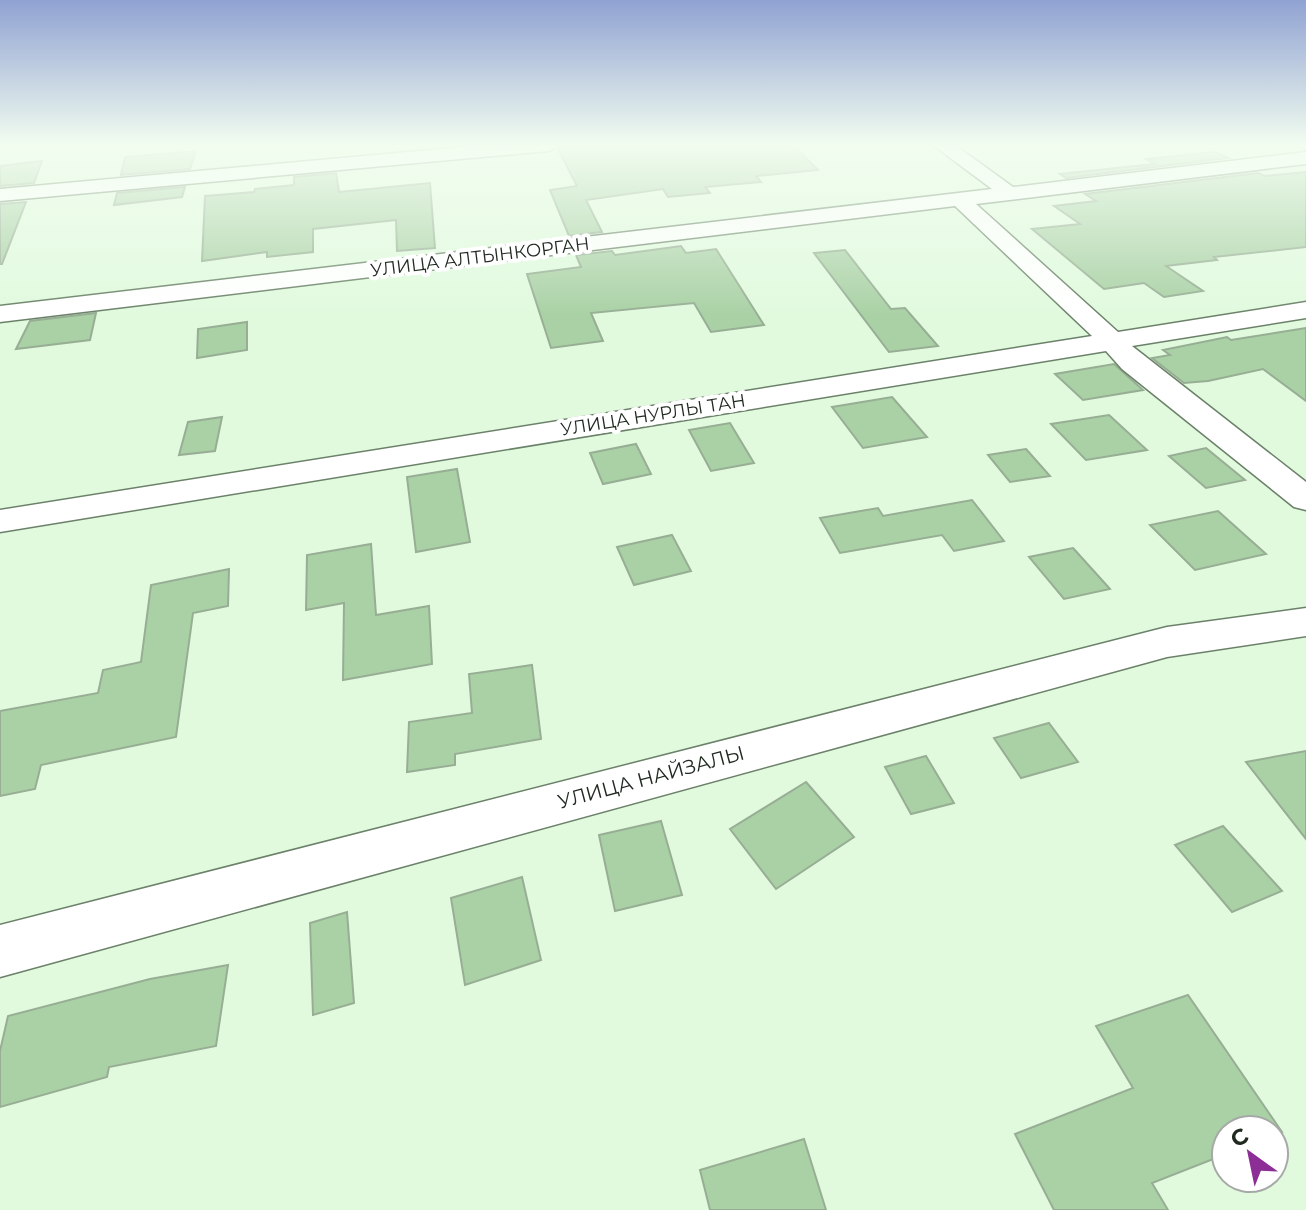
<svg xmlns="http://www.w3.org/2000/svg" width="1306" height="1210" font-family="Montserrat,sans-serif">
<rect width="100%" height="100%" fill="#e1fade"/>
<g fill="#aad1a6" stroke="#97ae94" stroke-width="2">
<path d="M 561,145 L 793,145 L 818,170 L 756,176 L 761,182 L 705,187 L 710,193 L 668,197 L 663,189 L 586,200 L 602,232 L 569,236 L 550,190 L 577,186 L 558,149 Z"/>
<path d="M 196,151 L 190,169 L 121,175 L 125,157 Z"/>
<path d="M 1215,152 L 1228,158 L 1066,178 L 1060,174 L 1154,164 L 1146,159 Z"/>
<path d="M 42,161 L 34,183 L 0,186 L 0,166 Z"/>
<path d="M 1306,172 L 1306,247 L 1214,257 L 1217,260 L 1166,266 L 1203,291 L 1164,297 L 1144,283 L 1104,289 L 1032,229 L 1080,224 L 1054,206 L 1096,201 L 1085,194 L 1258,173 L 1265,176 Z"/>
<path d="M 336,173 L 339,192 L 430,183 L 435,248 L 397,251 L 396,220 L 313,229 L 313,252 L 267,257 L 267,252 L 202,261 L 205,196 L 254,192 L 255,189 L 294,185 L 294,177 Z"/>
<path d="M 185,187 L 182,197 L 114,205 L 117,193 Z"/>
<path d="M 26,202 L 2,264 L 0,264 L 0,204 Z"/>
<path d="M 681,246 L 686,253 L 716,249 L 764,325 L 711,332 L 694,303 L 591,313 L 603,341 L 551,348 L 527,274 L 581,267 L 576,255 L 612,251 L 615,255 Z"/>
<path d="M 845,250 L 891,309 L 905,308 L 938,346 L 889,352 L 814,253 Z"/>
<path d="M 96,313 L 90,340 L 16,349 L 30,321 Z"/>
<path d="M 247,322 L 247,350 L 197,358 L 198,329 Z"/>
<path d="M 1306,328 L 1306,401 L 1263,369 L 1208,381 L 1184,383 L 1152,358 L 1170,355 L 1163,350 L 1227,337 L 1231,340 Z"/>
<path d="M 1114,364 L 1143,390 L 1083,400 L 1055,374 Z"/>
<path d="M 892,397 L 927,437 L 863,448 L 832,407 Z"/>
<path d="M 1109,415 L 1147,450 L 1086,460 L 1051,424 Z"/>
<path d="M 222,417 L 215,451 L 179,455 L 188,422 Z"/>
<path d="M 730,423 L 754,463 L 711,471 L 689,430 Z"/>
<path d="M 636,444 L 651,474 L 603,484 L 590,453 Z"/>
<path d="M 1206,448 L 1245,480 L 1206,488 L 1169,456 Z"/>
<path d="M 1026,449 L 1050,476 L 1010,482 L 988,455 Z"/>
<path d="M 457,469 L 470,542 L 416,552 L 407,477 Z"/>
<path d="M 972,500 L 1004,541 L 954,551 L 942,535 L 840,553 L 820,518 L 878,508 L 883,516 Z"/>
<path d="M 1218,511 L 1266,554 L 1195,570 L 1150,525 Z"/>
<path d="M 672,535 L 691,571 L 634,585 L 617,547 Z"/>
<path d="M 371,544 L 376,615 L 429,606 L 432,664 L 343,680 L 344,603 L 306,610 L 307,555 Z"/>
<path d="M 1073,548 L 1110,589 L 1064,599 L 1029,557 Z"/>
<path d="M 229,569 L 228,606 L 193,613 L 176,737 L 41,765 L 35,789 L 0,796 L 0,711 L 98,693 L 103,670 L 141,662 L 151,585 Z"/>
<path d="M 532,665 L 541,739 L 455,754 L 455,765 L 407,772 L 409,722 L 472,713 L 469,674 Z"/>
<path d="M 1049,723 L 1078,762 L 1021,778 L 994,738 Z"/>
<path d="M 1306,751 L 1306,839 L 1246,762 Z"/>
<path d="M 926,756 L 954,803 L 911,814 L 885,767 Z"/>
<path d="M 806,782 L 854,837 L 776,889 L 730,829 Z"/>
<path d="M 661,821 L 682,895 L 615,911 L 599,835 Z"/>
<path d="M 1223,826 L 1282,891 L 1232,912 L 1175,845 Z"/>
<path d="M 522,877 L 541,960 L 465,985 L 451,898 Z"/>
<path d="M 347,912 L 354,1003 L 313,1015 L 310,923 Z"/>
<path d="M 228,965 L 216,1046 L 109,1067 L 107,1077 L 0,1107 L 0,1051 L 8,1016 L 150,979 Z"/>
<path d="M 1188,995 L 1282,1132 L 1274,1136 L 1274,1130 L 1226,1130 L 1226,1154 L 1152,1183 L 1168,1210 L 1054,1210 L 1015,1134 L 1133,1088 L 1096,1026 Z"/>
<path d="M 804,1139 L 826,1210 L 710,1210 L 700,1170 Z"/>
</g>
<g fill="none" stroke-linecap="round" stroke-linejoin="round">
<defs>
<g id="street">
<path d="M 485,145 L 558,145 L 549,151 L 0,201 L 0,189 Z"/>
<path d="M 933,145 L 955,145 L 1013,187 L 1306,152 L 1306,164 L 976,204 L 1118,332 L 1306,302 L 1306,318 L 1132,346 L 1306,482 L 1306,510 L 1294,507 L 1122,369 L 1106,351 L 0,532 L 0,510 L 1092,336 L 955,206 L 0,322 L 0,306 L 992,189 Z"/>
<path d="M 1306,608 L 1306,636 L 1167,657 L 0,977 L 0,925 L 1167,627 Z"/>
</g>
</defs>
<use href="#street" stroke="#6b8169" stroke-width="3"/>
<use href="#street" fill="#fff" fill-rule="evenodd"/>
</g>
<linearGradient id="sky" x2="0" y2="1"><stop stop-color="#90a2d2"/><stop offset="0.46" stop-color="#f2fdf0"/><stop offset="1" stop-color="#f2fdf0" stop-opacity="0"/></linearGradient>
<rect width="1306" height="315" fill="url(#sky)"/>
<g text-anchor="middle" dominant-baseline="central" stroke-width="8" stroke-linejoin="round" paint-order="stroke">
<g font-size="18" fill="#212a20" stroke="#fff">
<text transform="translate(480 257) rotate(-7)">УЛИЦА АЛТЫНКОРГАН</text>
<text transform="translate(653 415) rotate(-9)">УЛИЦА НУРЛЫ ТАН</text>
</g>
<g font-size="20" fill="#212a20" stroke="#fff">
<text transform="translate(651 777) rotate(-15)">УЛИЦА НАЙЗАЛЫ</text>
</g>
</g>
<g transform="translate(1250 1154) rotate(327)"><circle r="38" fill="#ffffff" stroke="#a6aaa6" stroke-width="2"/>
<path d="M0-6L14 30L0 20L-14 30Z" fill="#8d2d96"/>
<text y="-12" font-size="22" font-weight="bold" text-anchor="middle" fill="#212a20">С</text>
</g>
</svg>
